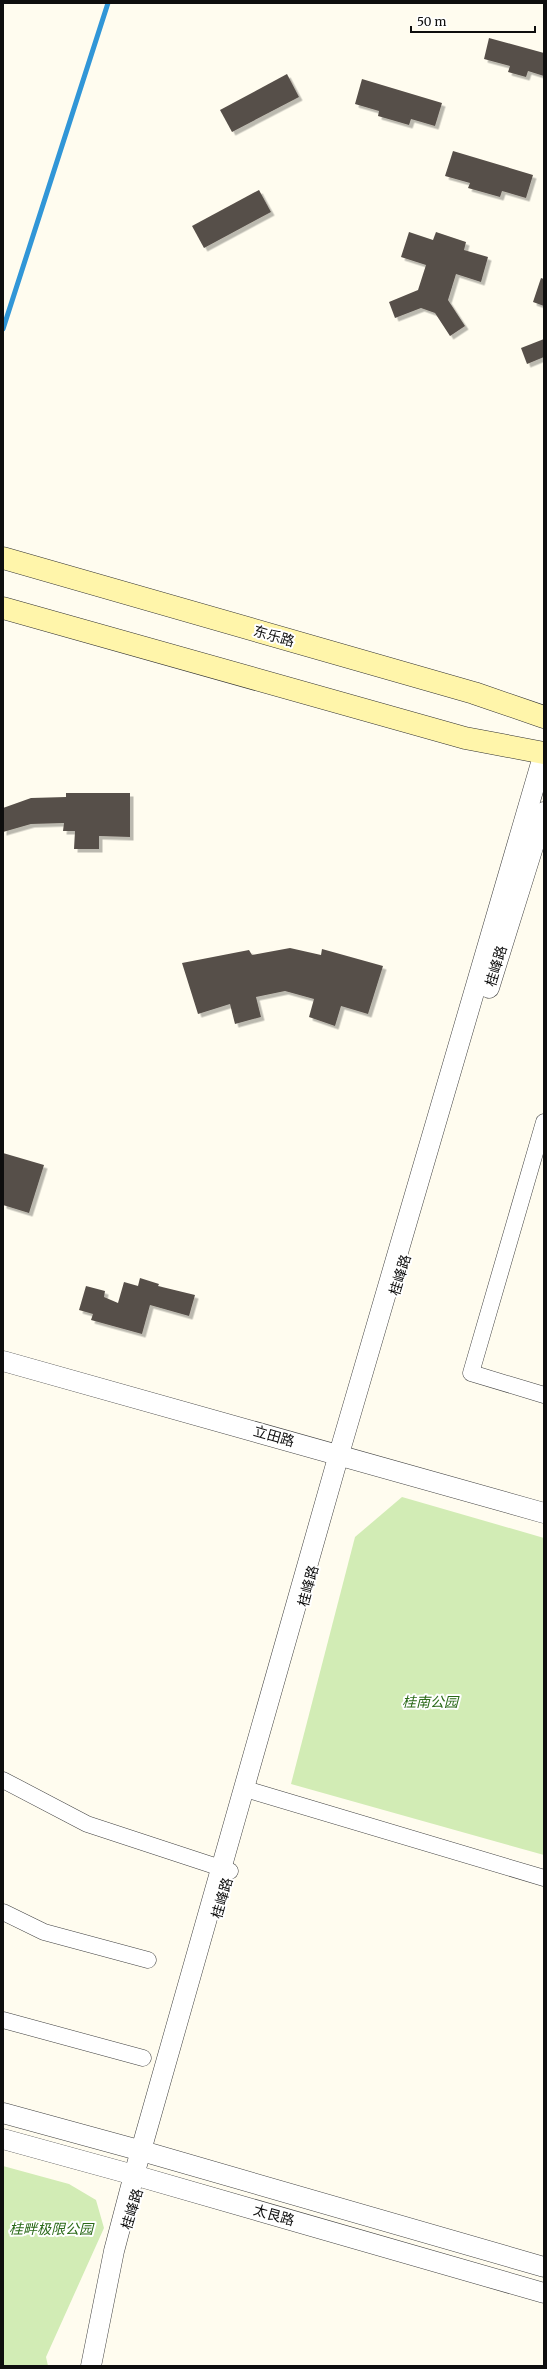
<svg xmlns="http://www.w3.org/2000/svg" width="547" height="2369" font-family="Merriweather,'Noto Sans SC',serif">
<defs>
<filter id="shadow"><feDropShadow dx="3.5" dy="3.5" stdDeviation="0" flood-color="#0004"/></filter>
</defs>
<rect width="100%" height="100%" fill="#fffcef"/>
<g fill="#d2ecb5">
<path d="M 402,1497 L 544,1538 L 544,1855 L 291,1784 L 355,1537 Z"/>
<path d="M 3,2166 L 69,2184 L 96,2200 L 104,2228 L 46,2357 L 48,2366 L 3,2366 Z"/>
</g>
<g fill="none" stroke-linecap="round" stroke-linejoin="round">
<path stroke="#3196d7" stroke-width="5" d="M 3,329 L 108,3"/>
</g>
<g fill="#574f49" filter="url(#shadow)">
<path d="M 489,38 L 544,53 L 544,76 L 528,71 L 526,77 L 508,72 L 510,66 L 484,59 Z"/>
<path d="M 287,74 L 299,97 L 232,132 L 220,110 Z"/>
<path d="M 362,79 L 442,103 L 435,126 L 411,119 L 409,125 L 378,116 L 379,111 L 355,104 Z"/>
<path d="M 453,151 L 533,175 L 526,198 L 502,191 L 500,197 L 468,188 L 470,183 L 445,176 Z"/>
<path d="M 259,190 L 271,212 L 204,248 L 192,226 Z"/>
<path d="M 409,232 L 433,240 L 436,232 L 466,242 L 464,250 L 488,257 L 481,282 L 456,274 L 448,300 L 465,326 L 450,336 L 435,313 L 421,308 L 395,318 L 389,302 L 418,290 L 426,265 L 401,257 Z"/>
<path d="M 541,278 L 544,279 L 544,306 L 533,302 Z"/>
<path d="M 544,339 L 544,357 L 527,364 L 521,348 Z"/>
<path d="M 66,793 L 130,793 L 130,837 L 99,836 L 99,849 L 74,849 L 75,831 L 63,831 L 64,823 L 31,824 L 3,832 L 3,808 L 31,798 L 66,797 Z"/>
<path d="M 290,948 L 321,955 L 322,949 L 383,966 L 368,1014 L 341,1006 L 335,1026 L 309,1017 L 314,999 L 285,991 L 256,997 L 261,1017 L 235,1024 L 230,1004 L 198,1014 L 182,963 L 249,950 L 252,955 Z"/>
<path d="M 3,1153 L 44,1165 L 29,1213 L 3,1205 Z"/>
<path d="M 140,1278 L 159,1284 L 158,1286 L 195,1295 L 189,1316 L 150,1305 L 142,1334 L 91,1320 L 93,1314 L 79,1310 L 86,1286 L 105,1291 L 104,1297 L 118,1303 L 124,1282 L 138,1286 Z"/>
</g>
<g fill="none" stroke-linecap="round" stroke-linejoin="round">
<defs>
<g id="minor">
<path d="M 544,1122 L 471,1373 L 544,1395"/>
<path d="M 3,1780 L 87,1824 L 230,1871"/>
<path d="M 252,1791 L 544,1878"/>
<path d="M 3,1912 L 44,1932 L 148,1960"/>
<path d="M 3,2020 L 143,2058"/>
</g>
<g id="tertiary">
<path d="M 489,988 L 544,812"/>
<path d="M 3,1361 L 544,1513"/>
<path d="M 3,2113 L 142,2151 L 544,2267"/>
<path d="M 3,2139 L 134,2175 L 544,2293"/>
<path d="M 91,2366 L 114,2251 L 134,2175 L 339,1454 L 544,753"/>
</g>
<g id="secondary">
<path d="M 3,558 L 474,693 L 544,717"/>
<path d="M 3,608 L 465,738 L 544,753"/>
</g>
</defs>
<use href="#minor" stroke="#414141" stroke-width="17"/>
<use href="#tertiary" stroke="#414141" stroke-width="21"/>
<use href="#secondary" stroke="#303030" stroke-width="23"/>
<use href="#minor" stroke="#fff" stroke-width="16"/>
<use href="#tertiary" stroke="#fff" stroke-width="20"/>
<use href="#secondary" stroke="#fff5aa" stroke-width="22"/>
</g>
<g text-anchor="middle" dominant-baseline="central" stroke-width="4" stroke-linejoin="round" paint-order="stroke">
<g font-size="14" fill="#0e0e0e" stroke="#fff">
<text transform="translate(274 636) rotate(16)">东乐路</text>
<text transform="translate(496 966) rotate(-73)">桂峰路</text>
<text transform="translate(400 1275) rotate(-73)">桂峰路</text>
<text transform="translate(274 1436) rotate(16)">立田路</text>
<text transform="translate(308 1586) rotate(-75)">桂峰路</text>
<text transform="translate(222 1898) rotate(-74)">桂峰路</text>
<text transform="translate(132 2209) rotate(-73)">桂峰路</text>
<text transform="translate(274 2215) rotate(16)">太艮路</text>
</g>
<g font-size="14" font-style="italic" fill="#2b6a19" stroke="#fff">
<text x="430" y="1702">桂南公园</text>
<text x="51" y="2229">桂畔极限公园</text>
</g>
</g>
<rect width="547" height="2369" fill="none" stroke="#0e0e0e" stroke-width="8"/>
<path d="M411 26v6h124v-6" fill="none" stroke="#0e0e0e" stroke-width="2"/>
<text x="417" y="26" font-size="12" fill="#0e0e0e" stroke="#ffffff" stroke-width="3" paint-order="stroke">50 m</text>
</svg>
